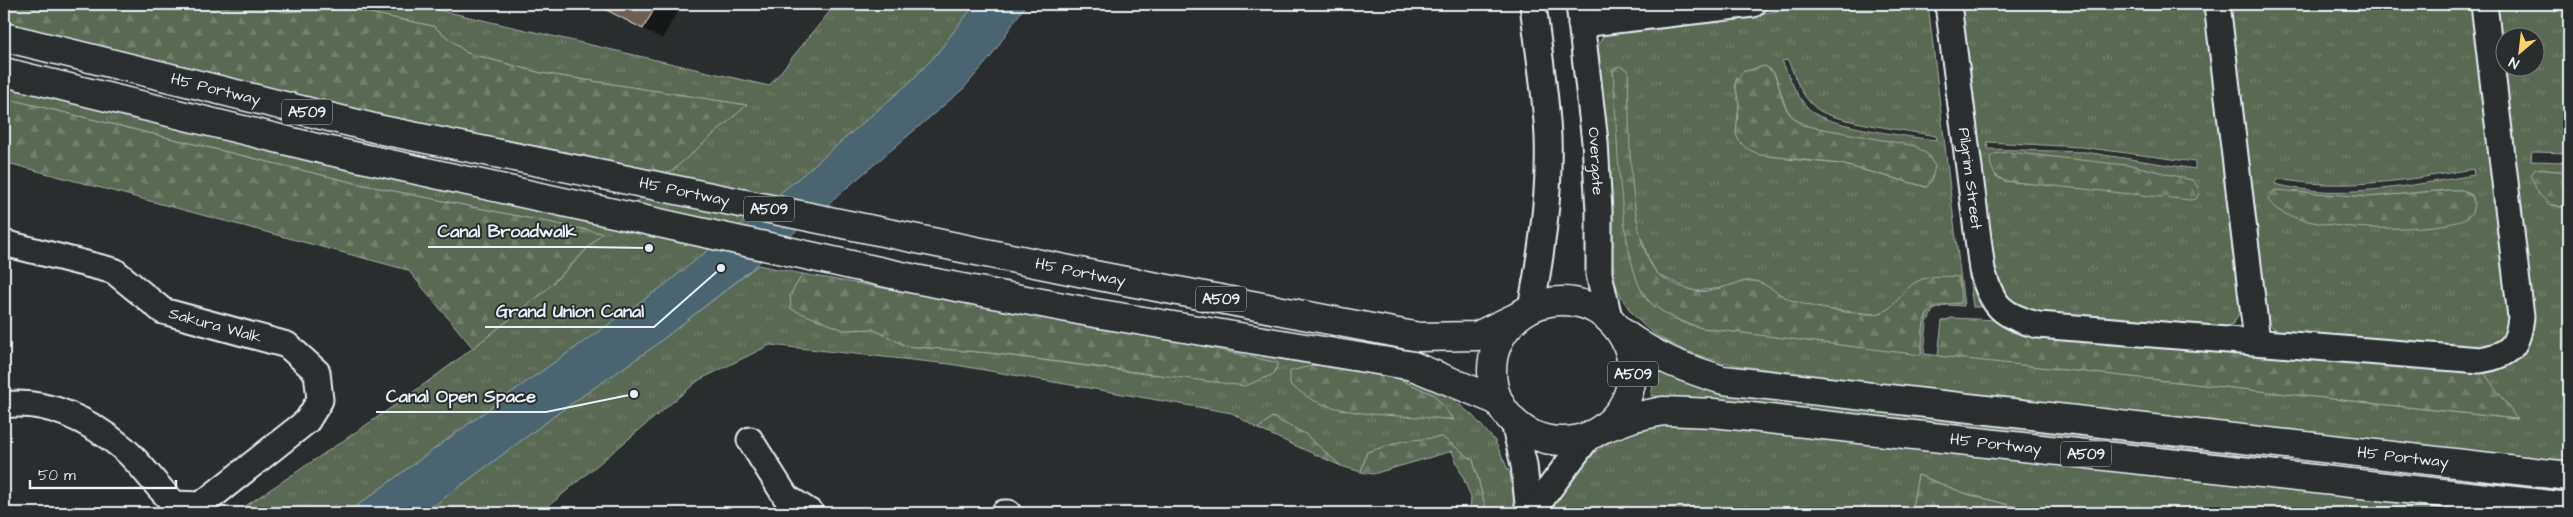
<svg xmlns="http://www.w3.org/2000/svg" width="2573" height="517" font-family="'Architects Daughter',sans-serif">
<defs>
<pattern id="grass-tufts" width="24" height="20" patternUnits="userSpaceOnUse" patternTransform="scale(1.25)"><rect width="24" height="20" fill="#5a6952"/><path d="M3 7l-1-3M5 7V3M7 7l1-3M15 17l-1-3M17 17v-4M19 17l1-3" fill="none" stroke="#727f6c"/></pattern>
<pattern id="forest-firs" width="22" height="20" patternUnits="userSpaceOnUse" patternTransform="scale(1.25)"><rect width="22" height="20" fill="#5a6952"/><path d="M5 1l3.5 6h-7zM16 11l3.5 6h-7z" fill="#727f6c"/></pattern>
</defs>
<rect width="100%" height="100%" fill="#2a2d2e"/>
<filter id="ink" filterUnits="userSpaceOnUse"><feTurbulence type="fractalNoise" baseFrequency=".02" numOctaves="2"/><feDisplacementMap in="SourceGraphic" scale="10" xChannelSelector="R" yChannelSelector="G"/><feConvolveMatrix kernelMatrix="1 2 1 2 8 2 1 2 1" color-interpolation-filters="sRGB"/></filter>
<g filter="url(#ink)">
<g fill="url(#grass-tufts)" stroke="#a1ada5" fill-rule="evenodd">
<path d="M 251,4 L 413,4 L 769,86 L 836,4 L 975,4 L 935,56 L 909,83 L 799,178 L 662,287 L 512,392 L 347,513 L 235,513 C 323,454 413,396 496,330 C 533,301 571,270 601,233 L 359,184 L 4,98 L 4,72 L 620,216 L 746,105 L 541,73 L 467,53 L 433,26 L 350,9 L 284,12 Z"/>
<path d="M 1596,4 L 1645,4 L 1610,7 Z"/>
<path d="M 1846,4 L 1928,4 L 1964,306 L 1947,305 L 1933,310 L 1927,323 L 1924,354 L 2516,419 L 2483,371 C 2510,369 2529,354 2532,326 L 2493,4 L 2569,4 L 2569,153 L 2532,152 L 2531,161 L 2569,162 L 2569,172 L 2535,169 L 2548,204 L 2569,209 L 2569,461 L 2242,428 L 1741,366 C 1678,354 1621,330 1609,260 C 1605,238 1606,214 1604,192 C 1601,145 1598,98 1595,52 L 1603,36 L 1615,29 ZM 2506,38 L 2536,38 L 2536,68 L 2506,68 ZM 1788,60 C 1795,77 1801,97 1817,109 C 1833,122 1912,131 1936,136 L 1937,140 C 1914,138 1830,126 1814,113 C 1797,101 1791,79 1782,61 ZM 1765,66 L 1774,72 C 1787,105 1781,120 1821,130 L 1926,187 L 1841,164 L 1787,159 L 1736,134 L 1739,104 L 1735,84 L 1737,77 L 1742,72 ZM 1613,70 L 1638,228 L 1649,260 L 1658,275 L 1694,291 L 1732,287 L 1747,281 L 1756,281 L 1790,300 L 1813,308 L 1877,314 L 1889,309 L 1917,281 L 1961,303 C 1954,304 1945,302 1938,305 C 1921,310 1923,340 1921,354 L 1702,328 L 1681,322 L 1647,300 L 1627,242 Z"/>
<path d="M 1961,4 L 2206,4 L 2241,309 L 2234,323 L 2221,329 L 2039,314 C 2008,308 2006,298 1993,271 ZM 1987,142 L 2081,147 L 2195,162 L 2195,169 L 2085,152 L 1988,149 ZM 1995,176 L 2196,199 L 2005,181 Z"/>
<path d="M 2226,4 L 2473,4 L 2511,321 L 2510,332 L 2492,349 L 2283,333 L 2272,327 L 2265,318 ZM 2473,169 L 2474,175 C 2411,185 2339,201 2275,184 L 2279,179 C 2344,191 2408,180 2473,169 ZM 2449,190 L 2461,190 L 2472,195 L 2474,203 L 2414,227 L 2306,193 L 2367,197 Z"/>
<path d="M 1966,217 L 1986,307 L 1973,307 L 1962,221 Z"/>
<path d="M 758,265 L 803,274 L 790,295 L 844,330 L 873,329 L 906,346 L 990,353 L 1152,375 L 1277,363 L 1146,334 L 1006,317 L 908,293 L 964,288 L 1413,366 L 1472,415 L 1495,441 L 1510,474 L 1516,513 L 1487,513 L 1473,460 L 1442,437 L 1367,452 L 1361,472 L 1341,466 L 1305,434 L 1272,417 L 1258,429 L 1232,413 L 950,364 L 770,345 L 699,380 L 540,513 L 424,513 L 565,408 L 649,350 ZM 1397,378 L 1434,395 L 1454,420 L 1429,417 Z"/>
<path d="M 1656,371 L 1694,385 L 1913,417 L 2444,479 L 2569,489 L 2569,501 L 1877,424 L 1693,397 L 1651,396 Z"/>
<path d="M 1714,413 L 2569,513 L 2035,512 L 1964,493 L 1918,475 L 1911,513 L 1548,513 C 1560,490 1589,451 1614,440 C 1646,427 1681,421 1714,413 Z"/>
</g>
<g fill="url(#forest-firs)" stroke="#a1ada5">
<path d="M 4,4 L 251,4 L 284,12 L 350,9 L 433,26 L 467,53 L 541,73 L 747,105 L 655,186 L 4,37 Z"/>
<path d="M 1619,66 L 1628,70 C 1630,117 1626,241 1658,274 C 1665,281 1682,288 1692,290 C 1713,297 1741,276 1758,282 C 1770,286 1780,296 1791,300 C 1807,307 1861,316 1877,314 C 1896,310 1902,288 1918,281 C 1930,275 1946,276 1959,277 L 1961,303 C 1918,305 1925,318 1921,355 L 1702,328 C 1683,322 1662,315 1648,300 C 1620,271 1617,132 1614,88 L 1613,69 Z"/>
<path d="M 1765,66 C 1780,76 1778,89 1784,104 C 1788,114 1794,119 1802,125 L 1915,146 L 1927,154 L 1935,166 L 1932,180 L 1927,187 L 1841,164 L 1760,155 L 1746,148 L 1739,141 L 1736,134 L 1739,104 L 1735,84 L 1742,72 Z"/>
<path d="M 4,98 L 359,184 L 602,233 L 544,292 L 473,348 L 408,270 L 4,162 Z"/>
<path d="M 2008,152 L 2135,166 L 2192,180 L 2198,187 L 2199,194 L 2196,199 L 2190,200 L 2005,181 C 1994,176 1991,170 1990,158 L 1994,154 Z"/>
<path d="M 2535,169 L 2569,172 L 2569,209 C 2546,203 2538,199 2531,175 Z"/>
<path d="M 2275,190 L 2367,197 L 2449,190 L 2461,190 L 2472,196 L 2474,203 L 2472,213 C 2470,215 2466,219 2463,220 C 2433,233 2277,234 2268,198 Z"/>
<path d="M 803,274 L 1146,334 L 1278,363 L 1274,374 L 1245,386 L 990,353 L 906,346 L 873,329 L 844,330 L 791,309 L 790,295 Z"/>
<path d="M 1952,318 L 1997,320 L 2483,371 L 2517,419 L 1938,356 L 1942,321 Z"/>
<path d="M 1325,363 L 1397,378 L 1434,395 L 1454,420 C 1409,414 1363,419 1320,403 C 1310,400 1300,391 1290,385 L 1290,371 Z"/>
<path d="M 1272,417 L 1305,434 L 1341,466 L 1258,429 Z"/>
<path d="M 1442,437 L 1473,460 L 1487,513 L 1470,513 L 1471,497 L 1452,451 L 1373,474 L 1361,472 L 1367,452 L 1403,441 Z"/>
<path d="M 1918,475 L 1964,493 L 2035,512 L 2150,513 L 1911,513 Z"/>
</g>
<path fill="#4b656f" stroke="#8a9da6" d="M 975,4 L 1026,4 L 990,58 L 963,89 L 742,277 L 649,350 L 565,408 L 424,513 L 347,513 L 512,392 L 662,287 L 799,178 L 909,83 L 935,56 Z"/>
<g fill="#0007">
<path d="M 516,4 L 543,4 L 540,9 Z"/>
<path d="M 596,4 L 682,4 L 662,39 Z"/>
</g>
<path fill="#6e5f54" stroke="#e8f1f8" d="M 595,4 L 657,4 L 643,29 Z"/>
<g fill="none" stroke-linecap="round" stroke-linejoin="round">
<defs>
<g id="minor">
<path id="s1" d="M 1579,4 L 1595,142 L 1599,211 L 1599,274 L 1609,318"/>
<path id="s2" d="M 1948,4 L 1982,270 C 1992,306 2002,316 2038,325 L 2480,360 C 2510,355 2518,347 2521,317 L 2484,4"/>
<path d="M 2217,4 L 2257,341"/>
<path d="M 1581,24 L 1753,4"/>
<path id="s3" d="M 4,243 L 114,271 L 163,311 L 287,345 L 317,372 L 320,400 L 307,421 L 201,505 L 175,504 C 156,487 142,464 123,448 C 90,421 47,399 4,405"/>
<path d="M 1531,308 C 1542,252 1550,194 1548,137 C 1546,93 1538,48 1533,4"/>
<path d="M 1514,423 L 1524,465 L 1529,513"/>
<path d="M 750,440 L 786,497 L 811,513"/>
<path d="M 1004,513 L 1008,513"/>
<path d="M 1531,513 L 1588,437"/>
</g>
<g id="major">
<path id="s4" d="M 4,37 L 382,130 L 1099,276 L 1419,337 L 1477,336 L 1515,318"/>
<path d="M 4,72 L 321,149 L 915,279 L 1089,312 L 1413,366 L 1498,401"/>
<circle cx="1562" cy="371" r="70"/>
<path id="s5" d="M 1620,331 C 1656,358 1681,367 1723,380 L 2569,476"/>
<path id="s6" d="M 1604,428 L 1634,417 L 1663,411 L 1714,413 L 2569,507"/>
</g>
</defs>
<use href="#minor" stroke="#e8f1f8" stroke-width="29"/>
<use href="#major" stroke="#e8f1f8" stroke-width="31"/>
<use href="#minor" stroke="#2a2d2e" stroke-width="25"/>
<use href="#major" stroke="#2a2d2e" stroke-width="28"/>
</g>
</g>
<g text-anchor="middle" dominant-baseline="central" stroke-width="4" stroke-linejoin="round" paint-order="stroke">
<g fill="#2a2d2e" stroke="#afb6bb" stroke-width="1">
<rect x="282" y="99.5" width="50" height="25" rx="4"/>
<rect x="744" y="196.5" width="50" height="25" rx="4"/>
<rect x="1196" y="286.5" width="50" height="25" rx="4"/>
<rect x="1608" y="361.5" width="50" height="25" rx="4"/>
<rect x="2061" y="441.5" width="50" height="25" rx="4"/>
</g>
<g font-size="15" font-weight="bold" fill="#e8f1f8">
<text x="307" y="112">A509</text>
<text x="769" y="209">A509</text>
<text x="1221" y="299">A509</text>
<text x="1633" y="374">A509</text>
<text x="2086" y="454">A509</text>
</g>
<g font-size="16" fill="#e8f1f8" stroke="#2a2d2e">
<text stroke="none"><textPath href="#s4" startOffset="218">H5 Portway</textPath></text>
<text stroke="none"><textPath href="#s1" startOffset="158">Overgate</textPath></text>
<text stroke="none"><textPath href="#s2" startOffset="176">Pilgrim Street</textPath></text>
<text stroke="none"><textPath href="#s4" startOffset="698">H5 Portway</textPath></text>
<text stroke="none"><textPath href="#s4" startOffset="1102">H5 Portway</textPath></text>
<text stroke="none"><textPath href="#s3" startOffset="231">Sakura Walk</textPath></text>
<text stroke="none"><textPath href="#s6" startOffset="396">H5 Portway</textPath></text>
<text stroke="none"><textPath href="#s5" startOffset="799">H5 Portway</textPath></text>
</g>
</g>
<path fill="none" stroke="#e8f1f8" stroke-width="2" d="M649 248L586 247H428M721 268L654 327H485M634 394L546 412H376"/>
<g fill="#e8f1f8" stroke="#2a2d2e" stroke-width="2">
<circle cx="649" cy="248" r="5"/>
<circle cx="721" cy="268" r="5"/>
<circle cx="634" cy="394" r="5"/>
</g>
<g font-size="18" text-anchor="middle" font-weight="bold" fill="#e8f1f8" stroke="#2a2d2e" stroke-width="4" stroke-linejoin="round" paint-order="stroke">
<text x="507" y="237">Canal Broadwalk</text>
<text x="570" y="317">Grand Union Canal</text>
<text x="461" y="402">Canal Open Space</text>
</g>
<rect width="2573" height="517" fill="none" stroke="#2a2d2e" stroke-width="20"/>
<rect x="10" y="10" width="2553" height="497" fill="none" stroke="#e8f1f8" stroke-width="2" filter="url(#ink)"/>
<g transform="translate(2520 52) rotate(208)"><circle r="24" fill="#2a2d2e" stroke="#767b7f"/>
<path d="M0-4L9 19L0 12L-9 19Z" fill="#ffd166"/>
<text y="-8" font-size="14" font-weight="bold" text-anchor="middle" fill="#e8f1f8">N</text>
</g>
<path d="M30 480v8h146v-8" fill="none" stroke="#e8f1f8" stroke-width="2.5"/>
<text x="38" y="480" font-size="15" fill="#e8f1f8" stroke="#2a2d2e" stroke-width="4" paint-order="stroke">50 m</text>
</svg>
